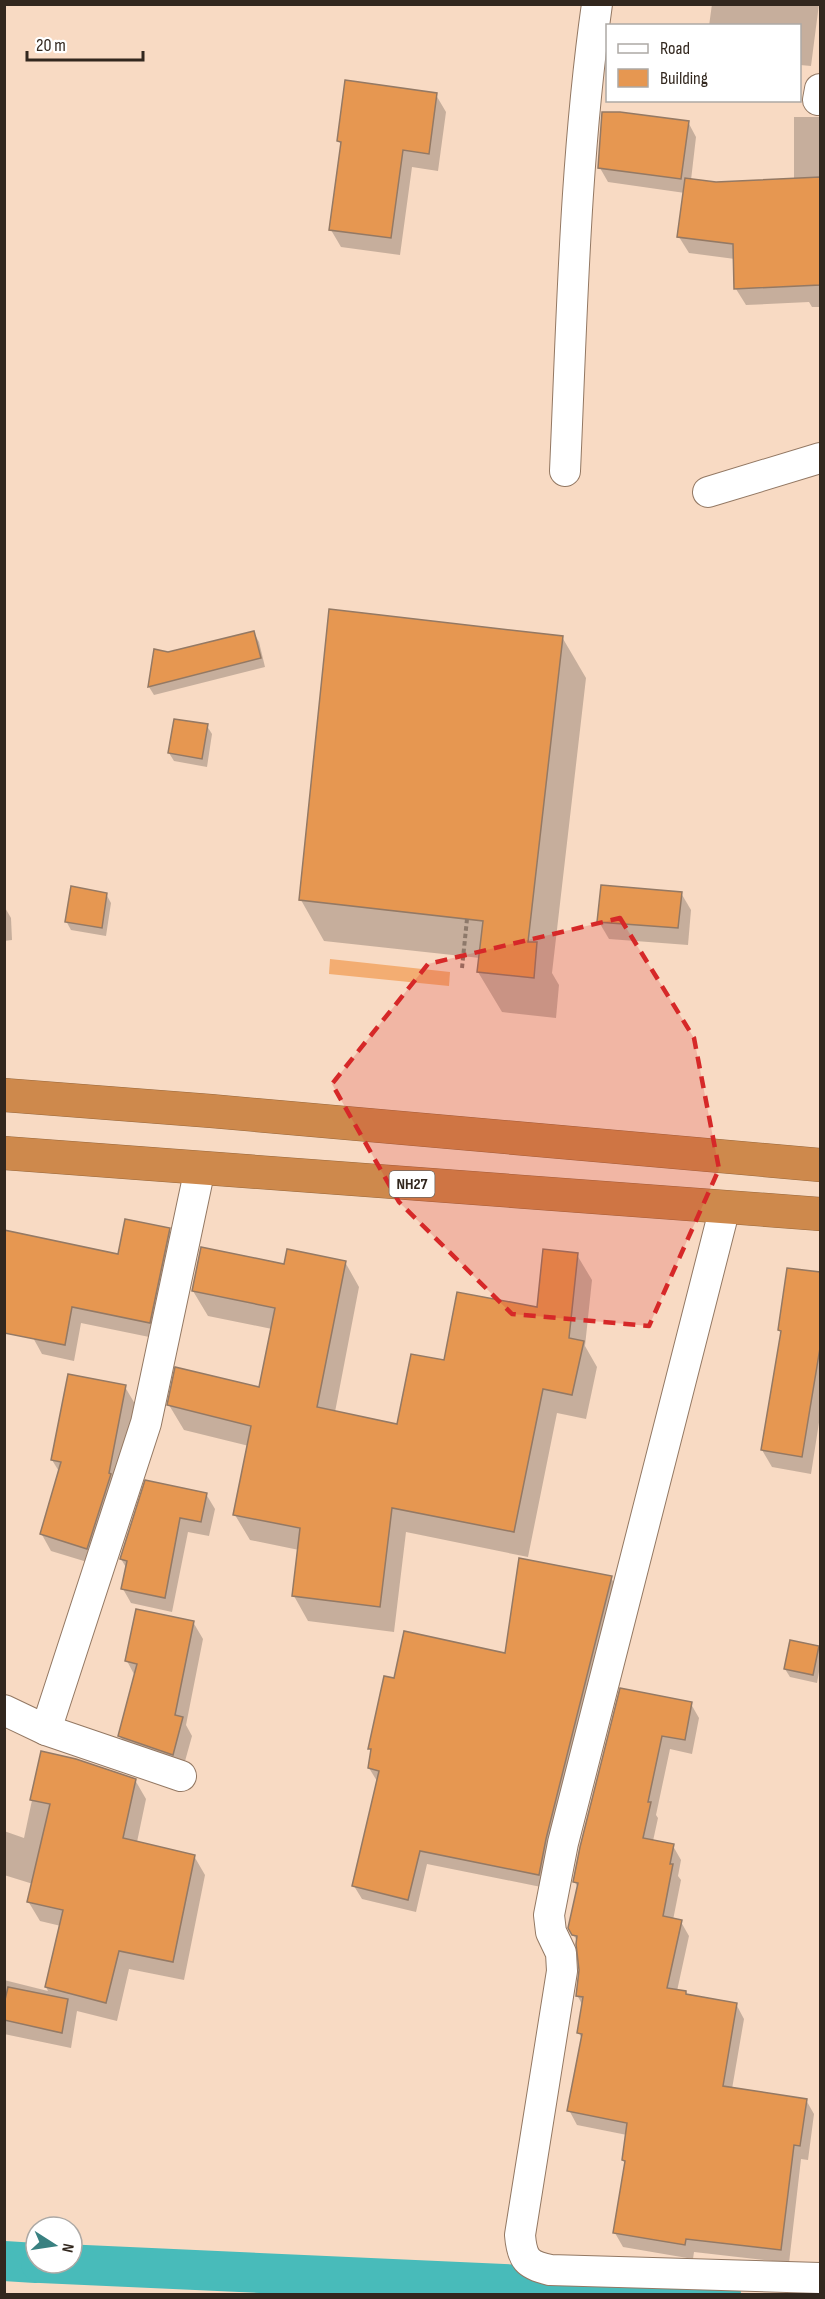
<svg xmlns="http://www.w3.org/2000/svg" width="825" height="2299" font-family="'Sofia Sans Condensed',sans-serif">
<rect width="100%" height="100%" fill="#f8dac3"/>
<path fill="#f3ad72" d="M 330,959 L 450,972 L 449,986 L 329,974 Z"/>
<g fill="#0003">
<path d="M 712,4 L 819,4 L 811,66 L 800,65 L 800,26 L 709,26 Z"/>
<path d="M 436,95 L 446,112 L 438,171 L 412,167 L 400,255 L 341,247 L 331,230 L 342,147 L 339,141 Z"/>
<path d="M 794,117 L 820,117 L 820,307 L 812,307 L 809,302 L 746,305 L 736,289 L 735,259 L 689,253 L 679,237 L 685,193 L 608,182 L 600,168 L 688,122 L 696,137 L 691,180 L 716,184 L 794,180 Z"/>
<path d="M 254,633 L 259,642 L 265,667 L 154,695 L 149,687 L 155,651 L 168,653 Z"/>
<path d="M 562,637 L 586,678 L 552,973 L 559,985 L 556,1018 L 502,1012 L 478,972 L 480,958 L 324,941 L 301,900 Z"/>
<path d="M 207,726 L 212,734 L 207,767 L 174,761 L 169,753 Z"/>
<path d="M 681,893 L 691,910 L 688,945 L 609,939 L 599,922 Z"/>
<path d="M 106,894 L 111,903 L 106,936 L 71,930 L 66,921 Z"/>
<path d="M 4,906 L 11,918 L 12,940 L 4,941 Z"/>
<path d="M 4,1229 L 7,1232 L 119,1256 L 169,1230 L 178,1246 L 159,1339 L 81,1323 L 74,1361 L 42,1354 L 4,1285 Z"/>
<path d="M 577,1255 L 592,1280 L 585,1346 L 597,1367 L 586,1419 L 557,1413 L 528,1557 L 406,1532 L 394,1632 L 308,1621 L 294,1596 L 299,1550 L 250,1540 L 235,1515 L 249,1446 L 184,1430 L 169,1405 L 260,1389 L 272,1329 L 208,1316 L 193,1291 L 285,1266 L 345,1262 L 359,1287 L 335,1412 L 398,1425 L 445,1362 L 538,1309 Z"/>
<path d="M 788,1269 L 820,1274 L 820,1416 L 811,1474 L 772,1467 L 762,1450 L 782,1334 L 780,1330 Z"/>
<path d="M 125,1387 L 135,1404 L 97,1565 L 51,1551 L 41,1533 L 60,1473 L 52,1460 Z"/>
<path d="M 206,1494 L 215,1509 L 209,1536 L 188,1532 L 172,1612 L 131,1603 L 123,1589 L 127,1569 L 121,1559 Z"/>
<path d="M 611,1578 L 619,1591 L 546,1888 L 427,1864 L 416,1912 L 362,1899 L 354,1886 L 377,1781 L 369,1768 L 372,1752 L 370,1749 L 395,1680 L 506,1654 Z"/>
<path d="M 193,1622 L 203,1639 L 186,1725 L 192,1736 L 182,1772 L 130,1754 L 120,1736 L 135,1676 L 127,1661 Z"/>
<path d="M 818,1647 L 820,1652 L 820,1666 L 817,1683 L 790,1677 L 785,1669 Z"/>
<path d="M 621,1689 L 691,1704 L 699,1718 L 692,1754 L 670,1749 L 656,1815 L 658,1818 L 653,1841 L 673,1846 L 681,1860 L 678,1876 L 681,1880 L 673,1920 L 681,1922 L 689,1936 L 677,1991 L 685,1993 L 687,1996 L 736,2004 L 744,2019 L 732,2089 L 806,2100 L 814,2114 L 808,2160 L 801,2159 L 789,2263 L 694,2252 L 693,2259 L 623,2247 L 615,2233 L 626,2164 L 623,2160 L 627,2135 L 577,2125 L 569,2110 L 582,2039 L 579,2033 L 583,2006 L 577,1995 L 581,1970 L 578,1943 L 573,1934 L 578,1888 L 575,1882 Z"/>
<path d="M 42,1753 L 135,1780 L 146,1799 L 137,1842 L 194,1856 L 205,1875 L 184,1980 L 129,1969 L 117,2021 L 77,2011 L 71,2048 L 4,2034 L 4,1980 L 48,1991 L 46,1987 L 61,1926 L 40,1921 L 28,1901 L 33,1884 L 4,1875 L 4,1831 L 24,1838 Z"/>
</g>
<g fill="none" stroke-linecap="round" stroke-linejoin="round">
<g stroke="#48bbba" stroke-width="40">
<path d="M 4,2261 L 36,2263"/>
<path d="M 41,2263 L 721,2294"/>
</g>
</g>
<g fill="#e69751" stroke="#947964" stroke-width="1.5">
<path d="M 345,80 L 437,93 L 429,154 L 403,150 L 391,238 L 329,230 L 341,142 L 337,141 Z"/>
<path d="M 602,112 L 620,112 L 689,121 L 681,179 L 598,168 Z"/>
<path d="M 820,177 L 820,285 L 734,289 L 733,244 L 677,237 L 685,178 L 716,182 Z"/>
<path d="M 329,609 L 563,636 L 528,942 L 537,942 L 534,978 L 477,972 L 483,921 L 299,900 Z"/>
<path d="M 254,631 L 261,658 L 148,687 L 154,649 L 168,652 Z"/>
<path d="M 174,719 L 208,724 L 202,759 L 168,753 Z"/>
<path d="M 601,885 L 682,892 L 678,928 L 597,922 Z"/>
<path d="M 71,886 L 107,893 L 102,928 L 65,922 Z"/>
<path d="M 125,1219 L 170,1228 L 150,1323 L 72,1307 L 65,1345 L 4,1333 L 4,1230 L 118,1254 Z"/>
<path d="M 201,1247 L 284,1264 L 287,1249 L 346,1261 L 317,1407 L 397,1424 L 411,1354 L 444,1360 L 457,1292 L 537,1307 L 543,1249 L 578,1253 L 569,1338 L 584,1341 L 572,1395 L 543,1389 L 514,1532 L 392,1508 L 380,1607 L 292,1596 L 300,1528 L 233,1515 L 251,1426 L 167,1405 L 175,1367 L 259,1387 L 275,1308 L 192,1291 Z"/>
<path d="M 787,1268 L 820,1272 L 820,1348 L 802,1457 L 761,1450 L 781,1331 L 778,1330 Z"/>
<path d="M 68,1374 L 126,1385 L 109,1473 L 111,1474 L 87,1549 L 40,1534 L 61,1462 L 51,1460 Z"/>
<path d="M 145,1480 L 207,1493 L 201,1522 L 180,1518 L 165,1598 L 121,1589 L 127,1561 L 120,1559 Z"/>
<path d="M 519,1558 L 612,1576 L 546,1839 L 539,1875 L 420,1851 L 408,1900 L 352,1886 L 379,1771 L 368,1768 L 371,1749 L 368,1749 L 384,1676 L 394,1678 L 404,1631 L 505,1653 Z"/>
<path d="M 136,1609 L 194,1621 L 175,1715 L 183,1717 L 173,1755 L 118,1736 L 137,1664 L 125,1661 Z"/>
<path d="M 790,1640 L 819,1646 L 813,1675 L 784,1669 Z"/>
<path d="M 620,1688 L 692,1702 L 685,1740 L 662,1736 L 648,1802 L 651,1802 L 643,1838 L 674,1844 L 670,1864 L 673,1864 L 663,1916 L 682,1920 L 667,1988 L 686,1991 L 686,1994 L 737,2003 L 723,2086 L 807,2099 L 800,2146 L 794,2145 L 781,2250 L 686,2239 L 685,2245 L 613,2233 L 625,2161 L 622,2160 L 627,2123 L 567,2111 L 582,2034 L 577,2033 L 583,1997 L 576,1996 L 579,1970 L 576,1944 L 577,1936 L 572,1935 L 568,1928 L 578,1883 L 573,1882 L 580,1847 Z"/>
<path d="M 41,1751 L 76,1759 L 136,1779 L 123,1838 L 195,1855 L 173,1962 L 119,1951 L 106,2003 L 45,1987 L 63,1910 L 27,1902 L 50,1804 L 30,1800 Z"/>
<path d="M 8,1987 L 68,1999 L 62,2033 L 4,2020 L 4,2004 Z"/>
</g>
<g fill="none" stroke-linecap="round" stroke-linejoin="round">
<defs>
<g id="street">
<path d="M 818,100 L 820,89"/>
<path d="M 565,471 C 572,315 575,159 597,4"/>
<path d="M 708,492 L 820,458"/>
<path d="M 725,1207 L 563,1843 L 549,1915 L 551,1932 L 561,1953 L 562,1971 L 520,2235 C 522,2259 527,2265 550,2270 L 820,2278"/>
<path d="M 4,1710 L 46,1730 L 181,1776"/>
<path d="M 46,1730 L 146,1423 L 200,1168"/>
</g>
<g id="highway">
<path d="M 4,1095 L 211,1111 L 820,1165"/>
<path d="M 4,1153 L 820,1214"/>
</g>
</defs>
<use href="#street" stroke="#937863" stroke-width="32"/>
<use href="#highway" stroke="#97673c" stroke-width="34"/>
<path stroke="#8d796a" stroke-width="4" stroke-dasharray="4.5 3" stroke-linecap="butt" d="M 462,968 L 467,919"/>
<use href="#street" stroke="#fff" stroke-width="30"/>
<use href="#highway" stroke="#ce894c" stroke-width="33"/>
</g>
<path fill="#d62828" fill-opacity="0.2" stroke="#d62828" stroke-width="4.5" stroke-dasharray="12 8" stroke-linejoin="round" d="M 620,918 L 694,1038 L 719,1169 L 649,1326 L 512,1314 L 399,1202 L 332,1084 L 428,964 Z"/>
<g text-anchor="middle" dominant-baseline="central" stroke-width="6" stroke-linejoin="round" paint-order="stroke">
<rect fill="#fff" stroke="#706862" stroke-width="1.5" x="389.5" y="1171" width="45" height="26" rx="4.5"/>
<g font-size="16" font-weight="bold" fill="#32271e">
<text x="412" y="1184">NH27</text>
</g>
</g>
<rect width="825" height="2299" fill="none" stroke="#32271e" stroke-width="12"/>
<rect x="606" y="24" width="195" height="78" fill="#ffffff" stroke="#ada9a5" stroke-width="1.5"/>
<rect x="618" y="44" width="30" height="9" fill="#ffffff" stroke="#ada9a5" stroke-width="1.5"/>
<text x="660" y="54" font-size="18" fill="#32271e">Road</text>
<rect x="618" y="69" width="30" height="18" fill="#e69751" stroke="#ada9a5" stroke-width="1.5"/>
<text x="660" y="84" font-size="18" fill="#32271e">Building</text>
<g transform="translate(54 2245) rotate(102)"><circle r="28" fill="#ffffff" stroke="#ada9a5" stroke-width="1.5"/>
<path d="M0-4.5L10 22L0 15L-10 22Z" fill="#398181"/>
<text y="-9" font-size="16" font-weight="bold" text-anchor="middle" fill="#32271e">N</text>
</g>
<path d="M27 51v9h116v-9" fill="none" stroke="#32271e" stroke-width="3"/>
<text x="36" y="51" font-size="18" fill="#32271e" stroke="#ffffff" stroke-width="4.5" paint-order="stroke">20 m</text>
</svg>
